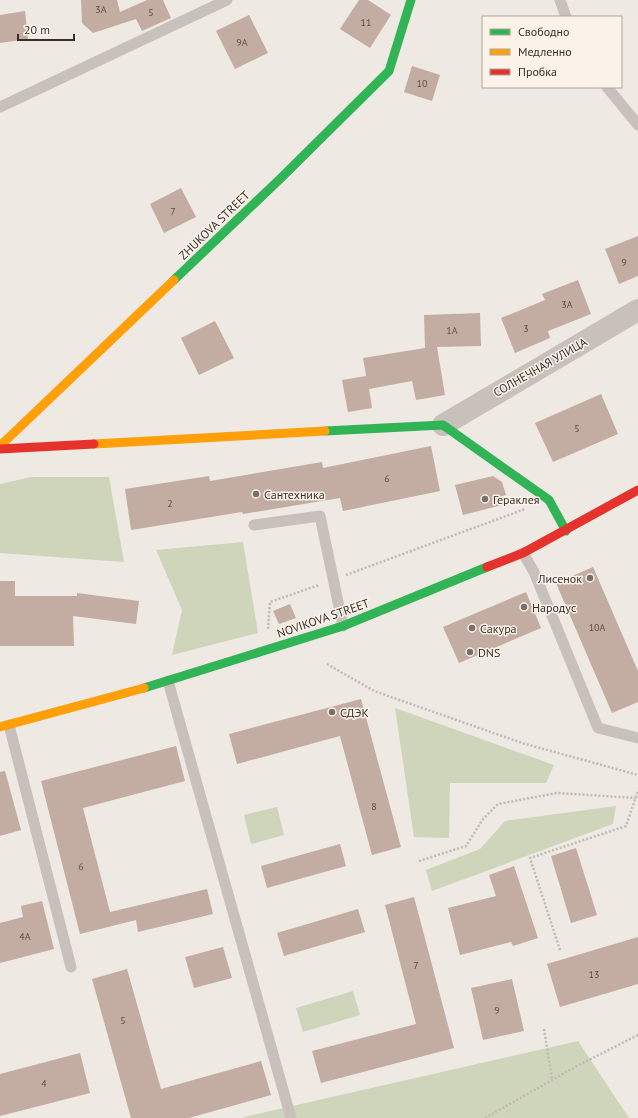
<svg xmlns="http://www.w3.org/2000/svg" width="638" height="1118" font-family="'PT Sans',sans-serif">
<rect width="100%" height="100%" fill="#eee9e2"/>
<g fill="#cfd5bb">
<path d="M 31,477 L 109,477 L 124,562 L 0,553 L 0,484 Z"/>
<path d="M 243,542 L 258,633 L 172,655 L 182,610 L 156,550 Z"/>
<path d="M 395,708 L 554,765 L 546,783 L 450,783 L 449,838 L 414,837 Z"/>
<path d="M 616,806 L 613,824 L 432,891 L 426,870 L 480,849 L 505,821 Z"/>
<path d="M 277,807 L 284,835 L 251,844 L 244,815 Z"/>
<path d="M 353,991 L 360,1015 L 303,1032 L 296,1008 Z"/>
<path d="M 578,1041 L 629,1118 L 243,1118 L 244,1117 Z"/>
</g>
<g fill="#c3aca2">
<path d="M 81,0 L 117,0 L 120,12 L 147,0 L 163,0 L 171,18 L 142,31 L 136,19 L 93,33 L 82,23 Z"/>
<path d="M 359,0 L 368,0 L 391,15 L 370,48 L 340,29 Z"/>
<path d="M 25,11 L 28,39 L 0,43 L 0,15 Z"/>
<path d="M 249,15 L 268,53 L 235,69 L 216,31 Z"/>
<path d="M 412,66 L 440,75 L 432,101 L 404,92 Z"/>
<path d="M 181,188 L 196,217 L 164,233 L 150,204 Z"/>
<path d="M 638,236 L 638,276 L 619,284 L 605,249 Z"/>
<path d="M 578,280 L 591,314 L 548,331 L 550,338 L 515,353 L 501,318 L 545,300 L 542,294 Z"/>
<path d="M 480,313 L 481,346 L 437,347 L 445,395 L 416,400 L 412,381 L 369,389 L 372,408 L 348,412 L 342,380 L 366,376 L 367,381 L 363,358 L 425,348 L 424,315 Z"/>
<path d="M 215,321 L 234,358 L 199,375 L 181,338 Z"/>
<path d="M 601,394 L 618,434 L 553,462 L 535,423 Z"/>
<path d="M 431,446 L 440,491 L 343,511 L 340,498 L 243,514 L 242,512 L 131,530 L 125,489 L 209,476 L 210,481 L 322,462 L 323,468 Z"/>
<path d="M 493,476 L 502,482 L 506,495 L 499,497 L 502,505 L 463,515 L 455,485 Z"/>
<path d="M 593,567 L 638,671 L 638,702 L 612,713 L 556,583 Z"/>
<path d="M 0,581 L 15,581 L 15,596 L 77,596 L 77,593 L 139,601 L 136,624 L 73,616 L 74,646 L 0,646 Z"/>
<path d="M 526,592 L 541,628 L 459,663 L 443,627 Z"/>
<path d="M 290,604 L 296,618 L 279,624 L 273,611 Z"/>
<path d="M 361,699 L 401,847 L 372,855 L 340,736 L 237,764 L 229,734 Z"/>
<path d="M 176,746 L 185,781 L 83,808 L 110,912 L 207,889 L 213,914 L 138,932 L 136,920 L 80,934 L 41,781 Z"/>
<path d="M 5,771 L 21,830 L 0,836 L 0,772 Z"/>
<path d="M 340,844 L 346,866 L 267,888 L 261,866 Z"/>
<path d="M 576,848 L 597,915 L 571,923 L 551,856 Z"/>
<path d="M 514,866 L 538,938 L 513,946 L 511,942 L 460,955 L 448,908 L 496,896 L 489,875 Z"/>
<path d="M 414,897 L 454,1048 L 321,1083 L 312,1051 L 416,1024 L 385,905 Z"/>
<path d="M 42,901 L 54,949 L 0,963 L 0,923 L 23,917 L 21,906 Z"/>
<path d="M 358,909 L 365,932 L 284,956 L 277,933 Z"/>
<path d="M 638,937 L 638,984 L 560,1007 L 547,964 Z"/>
<path d="M 223,947 L 232,978 L 194,988 L 185,957 Z"/>
<path d="M 127,969 L 161,1089 L 261,1061 L 271,1095 L 189,1118 L 131,1118 L 92,979 Z"/>
<path d="M 512,979 L 524,1031 L 483,1040 L 471,988 Z"/>
<path d="M 80,1053 L 90,1093 L 0,1116 L 0,1074 Z"/>
</g>
<g fill="none" stroke-linecap="round" stroke-linejoin="round">
<g stroke="#c1bab3" stroke-width="2.5" stroke-dasharray="2 2" stroke-linecap="butt">
<path d="M 346,575 L 525,509"/>
<path d="M 268,629 L 270,602 L 319,585"/>
<path d="M 327,664 L 374,691 L 522,743 L 638,775"/>
<path d="M 419,861 L 466,846 L 483,819 L 498,804 L 557,793 L 636,798"/>
<path d="M 560,950 L 530,858 L 626,826 L 638,791"/>
<path d="M 544,1029 L 552,1079"/>
<path d="M 485,1118 L 577,1066 L 638,1035"/>
</g>
<g stroke="#c8c1bb" stroke-width="11">
<path d="M 560,0 L 566,17"/>
<path d="M 607,87 L 638,125"/>
<path d="M 0,107 L 227,0"/>
<path d="M 254,525 L 320,516 L 343,626"/>
<path d="M 523,553 L 534,572 L 598,728 L 638,738"/>
<path d="M 168,681 L 291,1118"/>
<path d="M 9,725 L 71,967"/>
</g>
<path stroke="#c8c1bb" stroke-width="22" d="M 443,425 L 638,310"/>
<g stroke="#30b455" stroke-width="9">
<path d="M 174,280 L 282,177 L 389,71 L 411,0"/>
<path d="M 325,431 L 443,425 L 549,500 L 566,531"/>
<path d="M 144,688 L 343,626 L 487,567"/>
</g>
<g stroke="#ff9f0a" stroke-width="9">
<path d="M 94,444 L 325,431"/>
<path d="M 0,446 L 174,280"/>
<path d="M 0,727 L 144,688"/>
</g>
<g stroke="#e5322d" stroke-width="9">
<path d="M 0,449 L 94,444"/>
<path d="M 487,567 L 523,553 L 638,490"/>
</g>
</g>
<g fill="#786f69" stroke="#fbf3e9" stroke-width="1.5">
<circle cx="256" cy="494" r="4"/>
<circle cx="485" cy="499" r="4"/>
<circle cx="590" cy="578" r="4"/>
<circle cx="524" cy="607" r="4"/>
<circle cx="472" cy="628" r="4"/>
<circle cx="470" cy="652" r="4"/>
<circle cx="332" cy="712" r="4"/>
</g>
<g text-anchor="middle" dominant-baseline="central" stroke-width="3" stroke-linejoin="round" paint-order="stroke">
<g font-size="10" fill="#5c4e46">
<text x="101" y="9">3А</text>
<text x="151" y="12">5</text>
<text x="366" y="22">11</text>
<text x="242" y="42">9А</text>
<text x="422" y="83">10</text>
<text x="173" y="211">7</text>
<text x="624" y="262">9</text>
<text x="567" y="304">3А</text>
<text x="526" y="328">3</text>
<text x="452" y="330">1А</text>
<text x="577" y="428">5</text>
<text x="387" y="478">6</text>
<text x="170" y="503">2</text>
<text x="597" y="627">10А</text>
<text x="374" y="806">8</text>
<text x="81" y="866">6</text>
<text x="25" y="936">4А</text>
<text x="416" y="965">7</text>
<text x="594" y="974">13</text>
<text x="497" y="1010">9</text>
<text x="123" y="1020">5</text>
<text x="44" y="1083">4</text>
</g>
<g font-size="12" fill="#392e28" stroke="#fbf3e9">
<text transform="translate(214 225) rotate(-44)">ZHUKOVA STREET</text>
<text transform="translate(540 367) rotate(-30)">СОЛНЕЧНАЯ УЛИЦА</text>
<text transform="translate(323 618) rotate(-19)">NOVIKOVA STREET</text>
</g>
<g font-size="12" fill="#392e28" stroke="#fbf3e9" text-anchor="start">
<text x="264" y="494">Сантехника</text>
<text x="493" y="499">Гераклея</text>
<text x="582" y="578" text-anchor="end">Лисенок</text>
<text x="532" y="607">Народус</text>
<text x="480" y="628">Сакура</text>
<text x="478" y="652">DNS</text>
<text x="340" y="712">СДЭК</text>
</g>
</g>
<rect x="482" y="16" width="140" height="72" fill="#fbf3e9" stroke="#ada49c"/>
<rect x="490" y="29" width="20" height="6" fill="#30b455" stroke="#ada49c"/>
<text x="518" y="36" font-size="12" fill="#392e28">Свободно</text>
<rect x="490" y="49" width="20" height="6" fill="#ff9f0a" stroke="#ada49c"/>
<text x="518" y="56" font-size="12" fill="#392e28">Медленно</text>
<rect x="490" y="69" width="20" height="6" fill="#e5322d" stroke="#ada49c"/>
<text x="518" y="76" font-size="12" fill="#392e28">Пробка</text>
<path d="M18 34v6h56v-6" fill="none" stroke="#392e28" stroke-width="2"/>
<text x="24" y="34" font-size="12" fill="#392e28" stroke="#fbf3e9" stroke-width="3" paint-order="stroke">20 m</text>
</svg>
